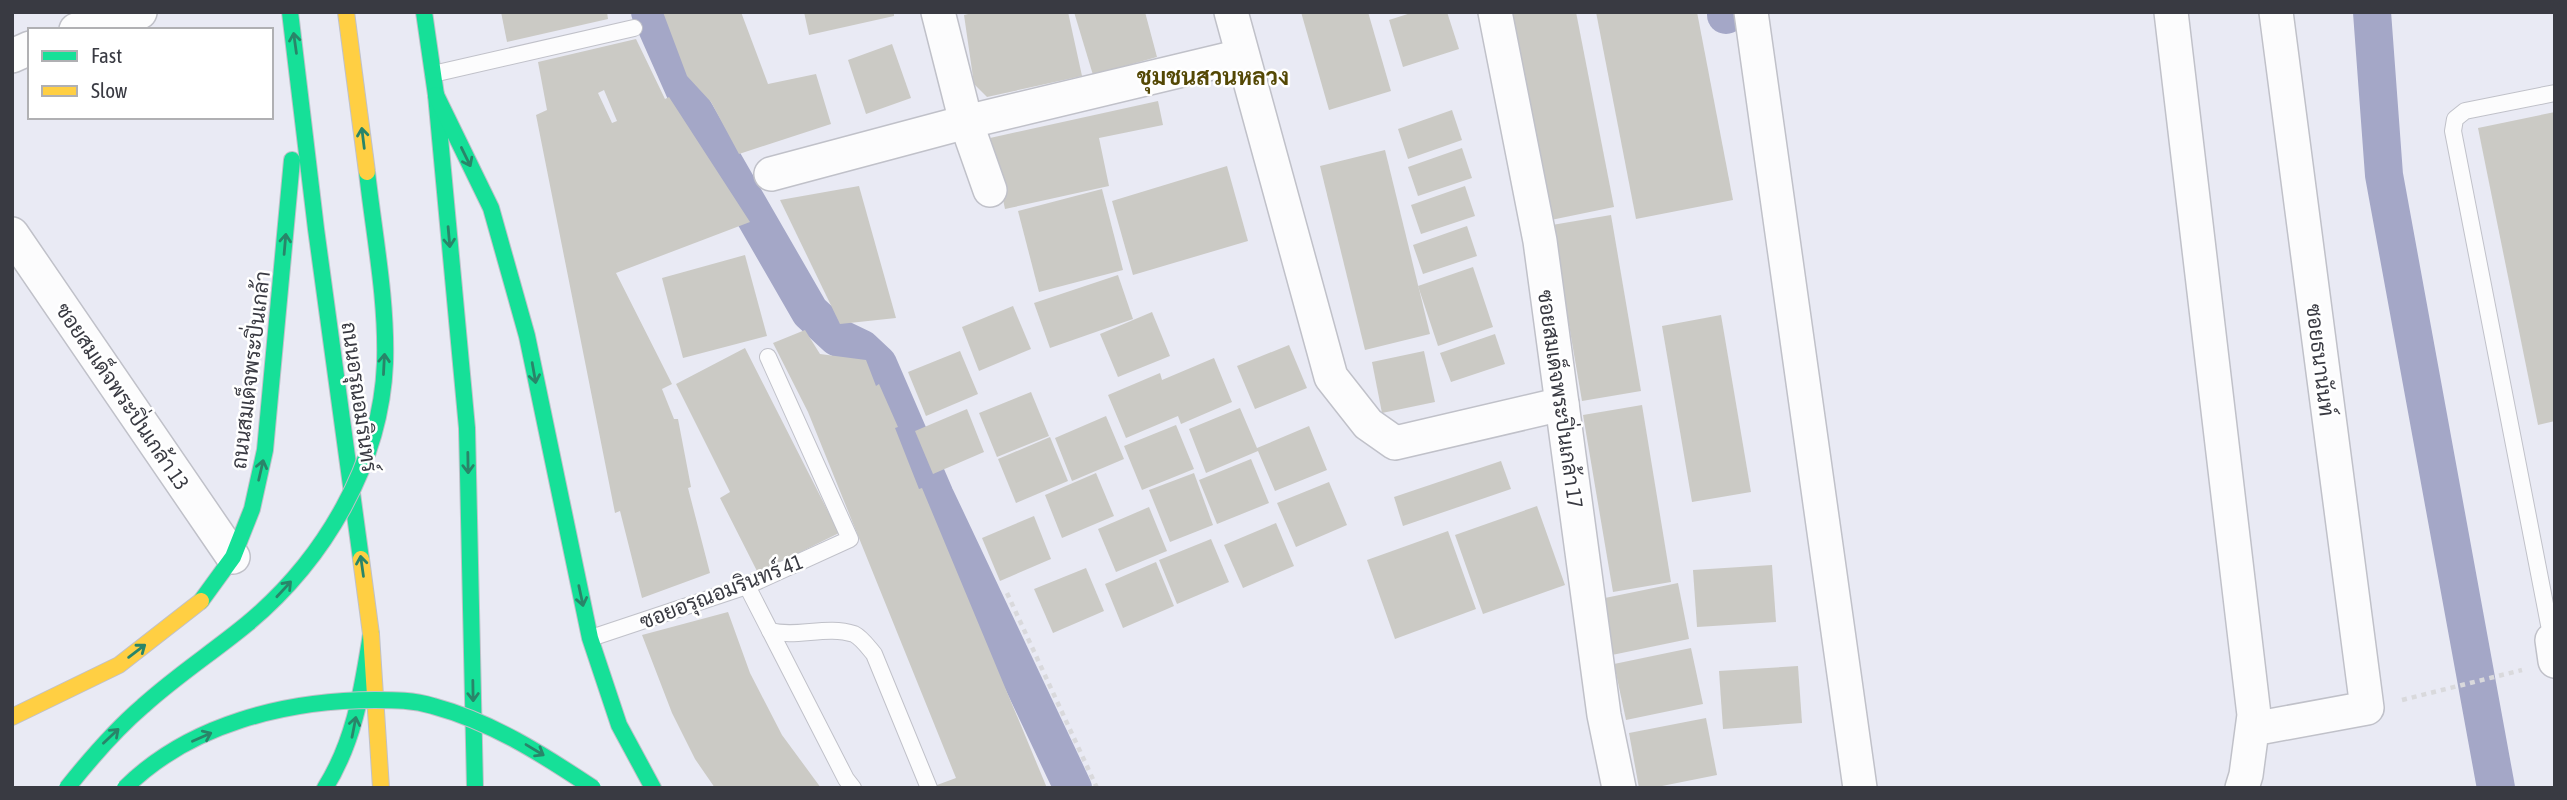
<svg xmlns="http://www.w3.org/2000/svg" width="2567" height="800" font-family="'Asap Condensed',Sarabun,sans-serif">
<rect width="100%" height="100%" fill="#e9eaf4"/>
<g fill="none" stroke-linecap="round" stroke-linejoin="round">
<g stroke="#a4a7c7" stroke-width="38">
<path d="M 650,12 L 693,109 L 810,312 L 837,337 L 862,349 L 878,364 L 935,496 L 1073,788"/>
<path d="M 1726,12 L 1726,15"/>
<path d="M 2372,12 L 2384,175 L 2496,788"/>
</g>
</g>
<g fill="#cbcac5" fill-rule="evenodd">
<path d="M 501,12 L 607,12 L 608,19 L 507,42 Z"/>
<path d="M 663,12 L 741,12 L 768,84 L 816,74 L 831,124 L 739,154 L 711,102 L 687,76 Z"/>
<path d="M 804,12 L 894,12 L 894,16 L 809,35 Z"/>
<path d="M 977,12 L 1068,12 L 1082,76 L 987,97 L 974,84 L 964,15 Z"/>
<path d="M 1074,12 L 1145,12 L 1157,57 L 1093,75 Z"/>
<path d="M 1301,12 L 1368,12 L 1391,91 L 1329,110 Z"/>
<path d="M 1414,12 L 1447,12 L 1459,49 L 1403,67 L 1389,20 Z"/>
<path d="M 1510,12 L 1576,12 L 1614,207 L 1551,220 Z"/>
<path d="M 1596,12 L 1697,12 L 1733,200 L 1636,219 Z"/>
<path d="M 636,39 L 665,99 L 669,97 L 750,222 L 616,273 L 672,384 L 662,389 L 674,419 L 678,419 L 691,487 L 688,488 L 710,573 L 642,598 L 620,511 L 615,513 L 536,115 L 547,110 L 538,62 ZM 604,90 L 617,121 L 612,123 L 598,93 Z"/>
<path d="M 892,44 L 911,98 L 866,114 L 848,60 Z"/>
<path d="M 1158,101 L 1163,125 L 1099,138 L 1109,186 L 1005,209 L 990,138 Z"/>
<path d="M 1452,110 L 1462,140 L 1408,159 L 1398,129 Z"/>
<path d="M 2555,112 L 2555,421 L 2538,425 L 2478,128 Z"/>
<path d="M 1462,148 L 1472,178 L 1418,196 L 1408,167 Z"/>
<path d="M 1385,150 L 1430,334 L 1365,350 L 1320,166 Z"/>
<path d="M 1227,166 L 1248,241 L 1133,275 L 1112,201 Z"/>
<path d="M 859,186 L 896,318 L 840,324 L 780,200 Z"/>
<path d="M 1465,186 L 1475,216 L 1421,234 L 1411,205 Z"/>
<path d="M 1102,189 L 1123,270 L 1039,292 L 1018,211 Z"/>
<path d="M 1611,215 L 1641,391 L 1582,401 L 1552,225 Z"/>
<path d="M 1467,226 L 1477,256 L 1423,274 L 1413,245 Z"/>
<path d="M 745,255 L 767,336 L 683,358 L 662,278 Z"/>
<path d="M 1473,267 L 1493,327 L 1438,346 L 1418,286 Z"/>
<path d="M 1118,275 L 1133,319 L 1050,348 L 1034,303 Z"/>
<path d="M 1013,306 L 1031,349 L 979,371 L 962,327 Z"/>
<path d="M 1152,312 L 1170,356 L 1118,377 L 1100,334 Z"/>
<path d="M 1721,315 L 1751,492 L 1692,502 L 1662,326 Z"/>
<path d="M 805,330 L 820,354 L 866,360 L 876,386 L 879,384 L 898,427 L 895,428 L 919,489 L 922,488 L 1047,788 L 938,788 L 937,785 L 956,778 L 808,412 L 773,343 Z"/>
<path d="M 1495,334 L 1505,364 L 1451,382 L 1440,353 Z"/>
<path d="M 1289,345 L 1307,388 L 1255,409 L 1237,366 Z"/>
<path d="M 745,348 L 839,533 L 758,573 L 720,498 L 730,492 L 676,384 Z"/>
<path d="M 960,351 L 978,394 L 926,416 L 908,372 Z"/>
<path d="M 1424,351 L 1435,402 L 1382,413 L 1372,362 Z"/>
<path d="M 1214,358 L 1232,402 L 1181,424 L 1178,416 L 1126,438 L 1108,395 L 1160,373 L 1162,380 Z"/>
<path d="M 1031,392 L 1049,436 L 997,457 L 979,413 Z"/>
<path d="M 1642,405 L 1671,582 L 1613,592 L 1583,415 Z"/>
<path d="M 1240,408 L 1257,448 L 1309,426 L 1327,470 L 1275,491 L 1258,451 L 1206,473 L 1189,429 Z"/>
<path d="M 967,409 L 984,452 L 933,474 L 915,431 Z"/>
<path d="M 1106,416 L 1124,459 L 1072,481 L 1055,438 Z"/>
<path d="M 1176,425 L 1194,469 L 1142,490 L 1124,446 Z"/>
<path d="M 1050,437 L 1068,481 L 1016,503 L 998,459 Z"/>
<path d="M 1251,459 L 1269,503 L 1217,524 L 1199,480 Z"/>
<path d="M 1501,461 L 1511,489 L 1403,526 L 1394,497 Z"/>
<path d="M 1096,473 L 1114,516 L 1062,538 L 1045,495 Z"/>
<path d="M 1194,473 L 1213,525 L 1170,542 L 1149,490 Z"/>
<path d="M 1329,482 L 1347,525 L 1296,547 L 1277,503 Z"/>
<path d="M 1537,506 L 1565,585 L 1483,614 L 1455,535 Z"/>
<path d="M 1149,507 L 1167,551 L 1116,572 L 1098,529 Z"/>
<path d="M 1034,516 L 1051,559 L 1000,581 L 982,538 Z"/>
<path d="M 1276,523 L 1294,566 L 1243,588 L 1224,545 Z"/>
<path d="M 1448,531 L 1476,609 L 1395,639 L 1367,560 Z"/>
<path d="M 1211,539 L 1229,582 L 1177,604 L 1159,560 Z"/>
<path d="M 1156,562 L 1174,606 L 1123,628 L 1105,584 Z"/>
<path d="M 1772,565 L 1776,622 L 1697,627 L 1693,570 Z"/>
<path d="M 1086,568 L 1104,611 L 1053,633 L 1034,589 Z"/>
<path d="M 1678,583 L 1689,639 L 1612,655 L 1600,599 Z"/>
<path d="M 728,612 L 750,673 L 782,735 L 821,788 L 715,788 L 695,759 L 672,713 L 642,635 Z"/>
<path d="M 1691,648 L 1703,704 L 1626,720 L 1614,664 Z"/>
<path d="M 1798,666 L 1802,723 L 1723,729 L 1719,671 Z"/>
<path d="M 1706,718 L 1717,775 L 1652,788 L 1639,788 L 1629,733 Z"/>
</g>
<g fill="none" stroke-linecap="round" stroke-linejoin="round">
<defs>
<g id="lane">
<path d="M 433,74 L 634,28"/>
<path d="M 747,586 L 846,779 L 853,788"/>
<path d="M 770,631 C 797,638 827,625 854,634 C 862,638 868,647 874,654 L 929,788"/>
<path d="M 591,638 L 747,586 L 850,539 L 768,357"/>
<path d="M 2552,640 L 2453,131 L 2455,119 L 2465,111 L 2555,93"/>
</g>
<g id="street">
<path d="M 938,12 L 966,122 L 990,190"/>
<path d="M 1231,12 L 1331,377 L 1368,424 L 1395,443 L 1562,404"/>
<path d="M 1495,12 L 1540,241 L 1604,715 L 1619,788"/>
<path d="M 1751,12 L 1860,788"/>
<path d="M 2171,12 L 2254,715 L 2246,775 L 2242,788"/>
<path d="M 76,30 L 128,13 L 140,12"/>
<path d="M 12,56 L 30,48"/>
<path d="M 771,174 L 966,122 L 1241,56"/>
<path d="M 12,234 L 233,557"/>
<path d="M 2555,639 L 2552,640 L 2555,661"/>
<path d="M 2253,729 L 2367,708 L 2276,12"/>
</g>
<g id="fast">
<path d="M 290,12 L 316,229 L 361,559"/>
<path d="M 424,12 L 436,95 L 467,428 L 475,788"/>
<path d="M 436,95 L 491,208 L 527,336 L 590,638 L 619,725 L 653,788"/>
<path d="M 201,601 L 233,557 L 252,509 L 265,450 L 292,160"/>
<path d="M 325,788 C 355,740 362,689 371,634"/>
</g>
<g id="slow">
<path d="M 361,559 L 371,634 L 381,788"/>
<path d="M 12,717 L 119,665 L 201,601"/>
</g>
</defs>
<use href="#lane" stroke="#c0c1c9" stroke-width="18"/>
<use href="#street" stroke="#c0c1c9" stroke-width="36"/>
<use href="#fast" stroke="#c0c1c9" stroke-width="18"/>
<use href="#slow" stroke="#c0c1c9" stroke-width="18"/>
<g stroke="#d9d9dc" stroke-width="4.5" stroke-dasharray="5 5" stroke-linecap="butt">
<path d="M 1007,593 L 1097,788"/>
<path d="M 2402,700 L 2522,670"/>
</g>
<use href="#lane" stroke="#fcfcfd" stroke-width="16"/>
<use href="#street" stroke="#fcfcfd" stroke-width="33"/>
<use href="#fast" stroke="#16e098" stroke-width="16"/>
<use href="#slow" stroke="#ffcf43" stroke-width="16"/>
<defs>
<g id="fast-bridge">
<path d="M 67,788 C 90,759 115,730 143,706 C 176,676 213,652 247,624 C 324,560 381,464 385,363 C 387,299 374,235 367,172"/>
<path d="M 125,788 C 189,724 287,700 375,700 C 395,700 413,700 433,706 C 492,722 542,754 593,788"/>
</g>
<path id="slow-bridge" d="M 346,12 L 367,172"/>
</defs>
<use href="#fast-bridge" stroke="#c0c1c9" stroke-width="18" stroke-linecap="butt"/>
<use href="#slow-bridge" stroke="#c0c1c9" stroke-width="18" stroke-linecap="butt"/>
<use href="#fast-bridge" stroke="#16e098" stroke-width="16"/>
<use href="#slow-bridge" stroke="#ffcf43" stroke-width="16"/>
</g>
<defs><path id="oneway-shaft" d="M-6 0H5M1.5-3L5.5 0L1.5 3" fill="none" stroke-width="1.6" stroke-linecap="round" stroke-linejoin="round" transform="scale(1.75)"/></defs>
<g stroke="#298569">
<use href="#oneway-shaft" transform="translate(295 43) rotate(-98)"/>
<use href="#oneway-shaft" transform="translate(363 138) rotate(-97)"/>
<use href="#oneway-shaft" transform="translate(466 157) rotate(64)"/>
<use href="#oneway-shaft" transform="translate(449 237) rotate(85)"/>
<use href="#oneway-shaft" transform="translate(285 244) rotate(-85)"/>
<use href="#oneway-shaft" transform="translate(384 364) rotate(-87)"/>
<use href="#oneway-shaft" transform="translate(534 373) rotate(80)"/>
<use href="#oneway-shaft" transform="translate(468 463) rotate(89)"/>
<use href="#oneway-shaft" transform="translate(261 470) rotate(-77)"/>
<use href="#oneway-shaft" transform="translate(362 566) rotate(-98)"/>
<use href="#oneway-shaft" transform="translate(284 589) rotate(-47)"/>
<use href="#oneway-shaft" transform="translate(581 596) rotate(78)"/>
<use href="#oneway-shaft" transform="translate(137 651) rotate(-37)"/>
<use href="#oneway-shaft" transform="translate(473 691) rotate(89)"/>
<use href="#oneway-shaft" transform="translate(354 727) rotate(-79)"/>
<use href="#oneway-shaft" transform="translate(111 736) rotate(-43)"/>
<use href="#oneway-shaft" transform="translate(202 737) rotate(-24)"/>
<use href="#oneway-shaft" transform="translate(535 750) rotate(31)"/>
</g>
<g text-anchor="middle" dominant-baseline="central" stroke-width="5" stroke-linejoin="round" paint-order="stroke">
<g font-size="21" fill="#393a42" stroke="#fff">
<text transform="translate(2321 360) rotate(83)">ซอยธนานันท์</text>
<text transform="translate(250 370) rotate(-83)">ถนนสมเด็จพระปิ่นเกล้า</text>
<text transform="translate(123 396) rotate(56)">ซอยสมเด็จพระปิ่นเกล้า 13</text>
<text transform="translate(360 397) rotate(82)">ถนนอรุณอมรินทร์</text>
<text transform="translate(1561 399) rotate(82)">ซอยสมเด็จพระปิ่นเกล้า 17</text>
<text transform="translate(721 591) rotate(-21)">ซอยอรุณอมรินทร์ 41</text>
</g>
<g font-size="23" font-weight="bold" fill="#544805" stroke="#fff">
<text x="1213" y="77">ชุมชนสวนหลวง</text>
</g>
</g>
<rect width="2567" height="800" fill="none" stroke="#393a42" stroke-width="28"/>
<rect x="28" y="28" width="245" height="91" fill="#ffffff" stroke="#b0b0b3" stroke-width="2"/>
<rect x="42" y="51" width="35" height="10" fill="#16e098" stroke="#b0b0b3" stroke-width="2"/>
<text x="91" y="63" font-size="21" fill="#393a42">Fast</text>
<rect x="42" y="86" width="35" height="10" fill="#ffcf43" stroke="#b0b0b3" stroke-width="2"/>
<text x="91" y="98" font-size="21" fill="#393a42">Slow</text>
</svg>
